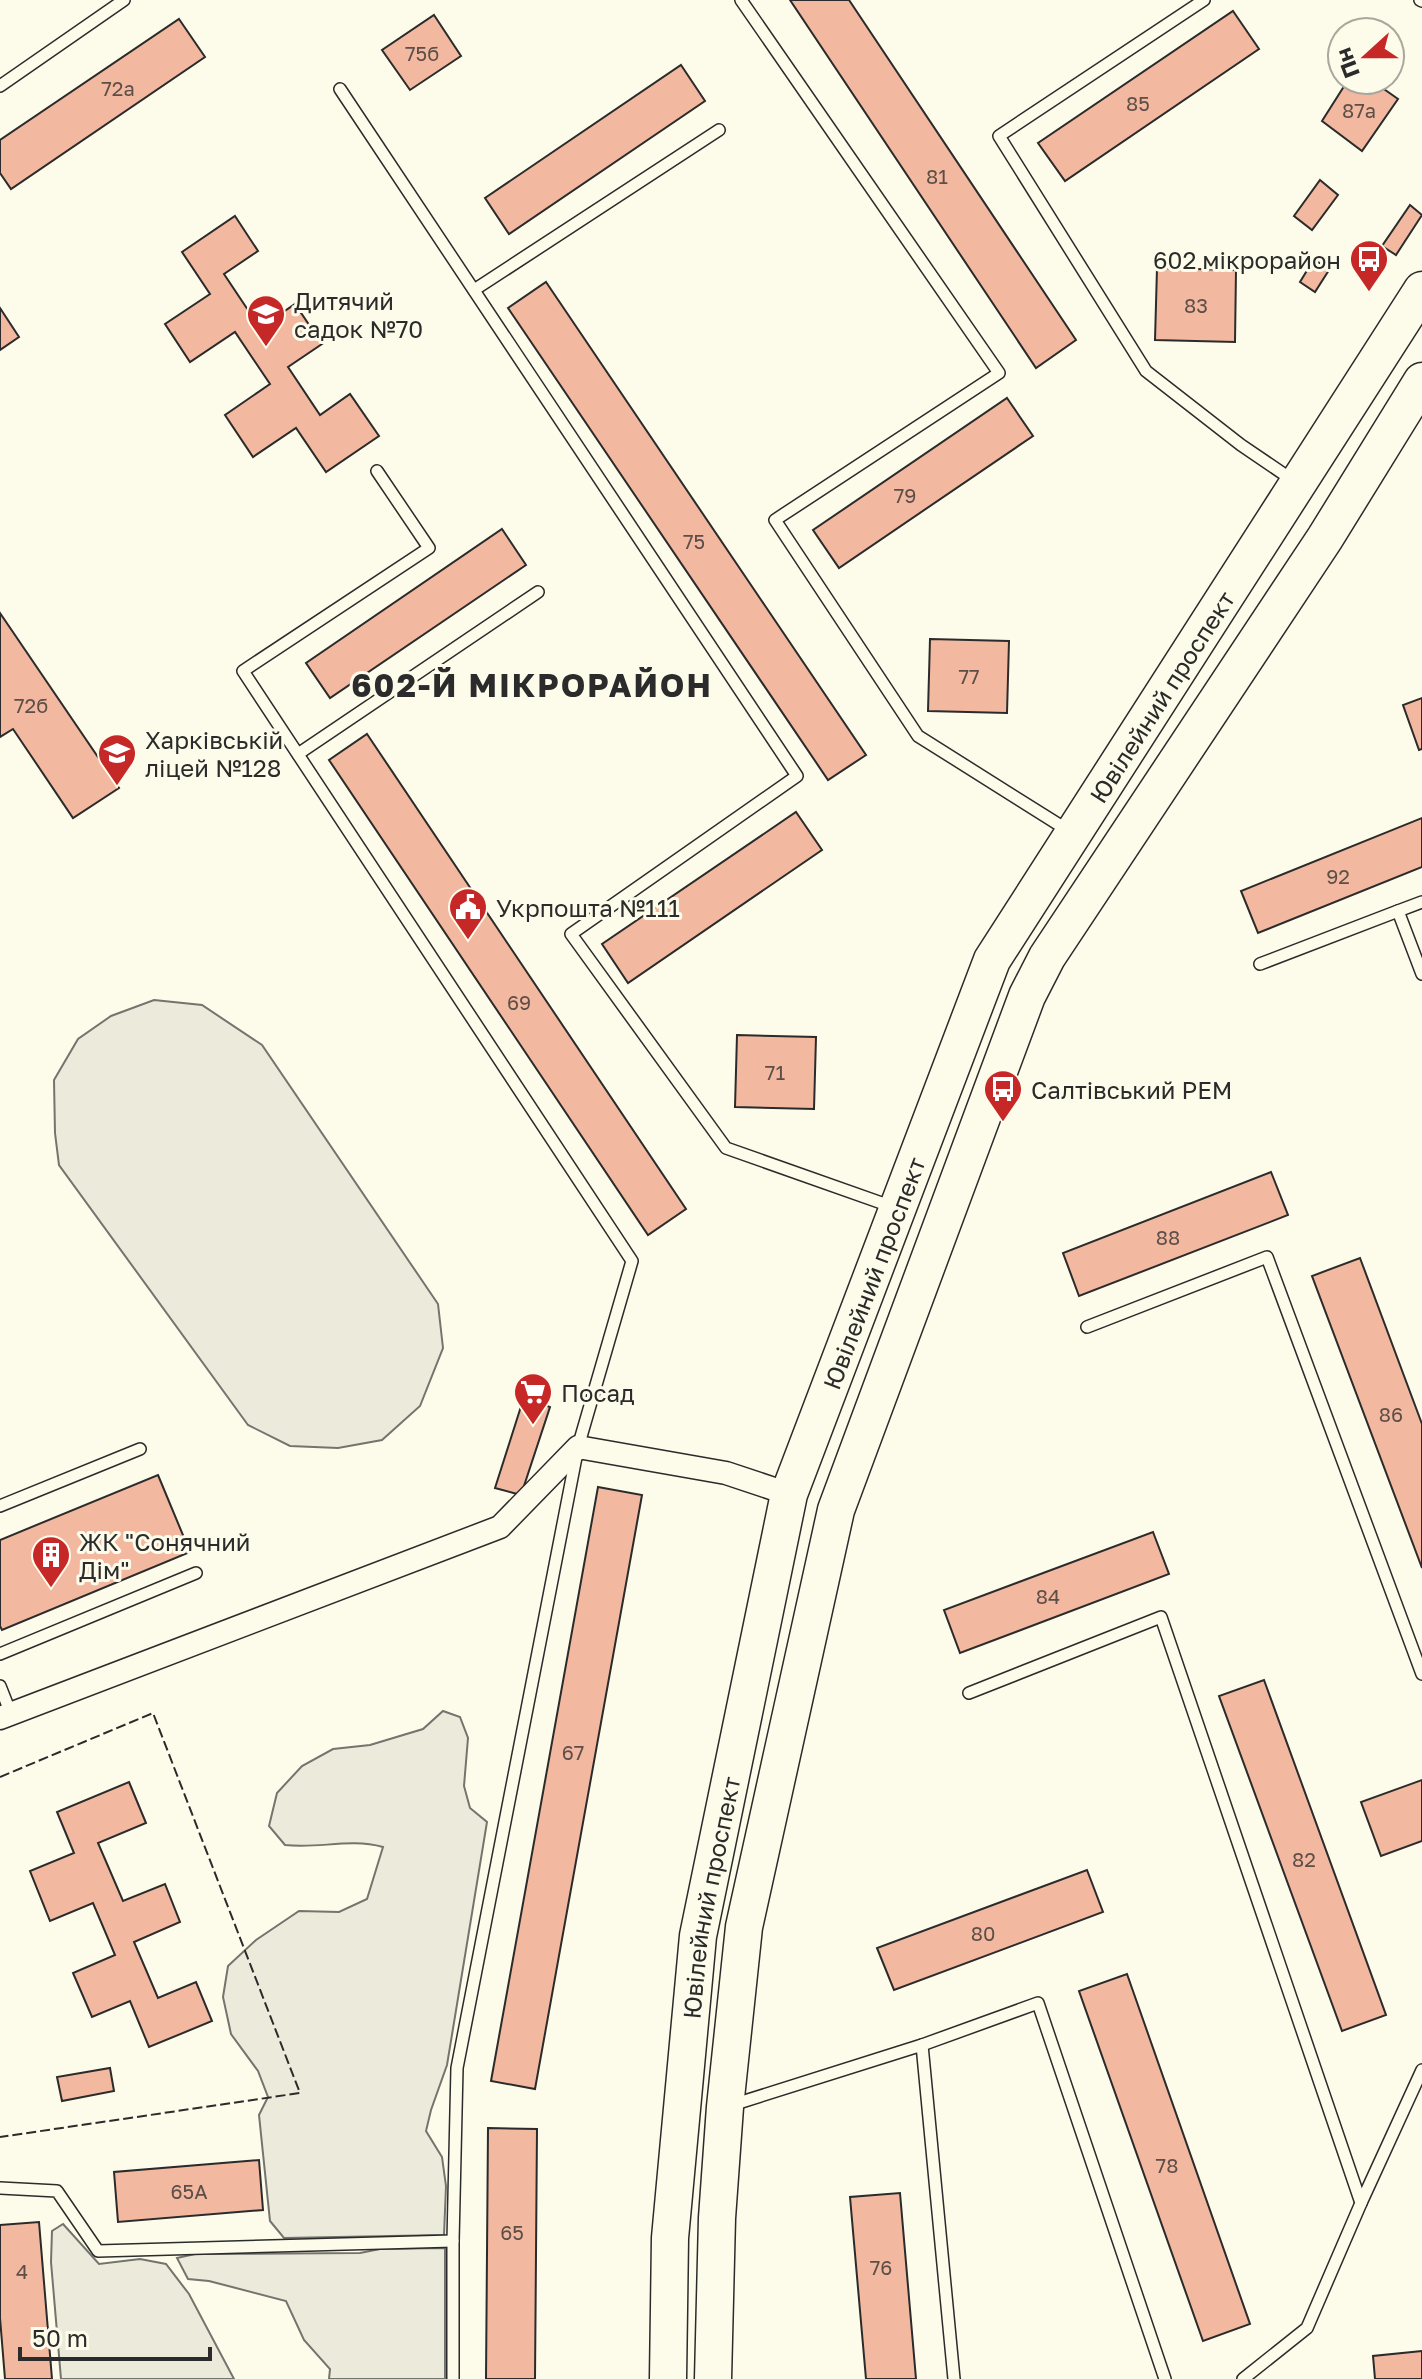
<svg xmlns="http://www.w3.org/2000/svg" width="1422" height="2379" font-family="'Golos Text',sans-serif">
<rect width="100%" height="100%" fill="#fdfbea"/>
<g fill="#ecebdb" stroke="#74746e" stroke-width="2">
<path d="M 154,1000 L 202,1005 L 262,1045 L 438,1304 L 443,1348 L 420,1406 L 382,1440 L 338,1448 L 290,1446 L 248,1425 L 59,1165 L 55,1133 L 54,1080 L 78,1039 L 111,1016 Z"/>
<path d="M 443,1711 L 460,1717 L 468,1738 L 464,1786 L 470,1808 L 487,1822 L 447,2065 L 431,2110 L 426,2131 L 442,2157 L 446,2186 L 444,2235 L 284,2238 L 270,2221 L 259,2115 L 268,2097 L 258,2071 L 231,2034 L 223,1997 L 228,1966 L 256,1940 L 299,1911 L 339,1912 L 367,1899 L 383,1847 C 349,1838 319,1849 285,1845 L 269,1826 L 277,1793 L 302,1766 L 333,1749 L 370,1745 L 423,1729 Z"/>
<path d="M 63,2224 L 99,2264 L 140,2259 L 166,2264 L 189,2294 L 234,2379 L 61,2379 L 51,2262 L 52,2231 Z"/>
<path d="M 445,2248 L 445,2379 L 329,2379 L 330,2369 L 304,2340 L 286,2301 L 209,2281 L 188,2279 L 177,2258 L 195,2254 L 360,2253 L 380,2249 Z"/>
</g>
<g fill="#f2b8a0" stroke="#2b2b2b" stroke-width="2">
<path d="M 790,0 L 849,0 L 1076,340 L 1036,368 Z"/>
<path d="M 1233,11 L 1259,49 L 1065,181 L 1038,143 Z"/>
<path d="M 434,15 L 461,56 L 410,90 L 382,50 Z"/>
<path d="M 179,19 L 205,57 L 11,189 L 0,173 L 0,140 Z"/>
<path d="M 681,65 L 705,101 L 509,234 L 485,198 Z"/>
<path d="M 1348,80 L 1371,80 L 1398,99 L 1362,151 L 1322,121 Z"/>
<path d="M 1320,180 L 1338,195 L 1312,230 L 1294,216 Z"/>
<path d="M 1410,205 L 1422,215 L 1396,255 L 1382,246 Z"/>
<path d="M 235,216 L 258,251 L 224,274 L 260,328 L 295,304 L 322,344 L 288,367 L 320,415 L 350,394 L 379,436 L 326,472 L 296,428 L 253,457 L 225,415 L 270,384 L 235,332 L 190,362 L 165,324 L 210,294 L 182,252 Z"/>
<path d="M 1314,259 L 1329,270 L 1315,292 L 1300,282 Z"/>
<path d="M 1157,268 L 1236,270 L 1235,342 L 1155,340 Z"/>
<path d="M 546,282 L 866,755 L 828,780 L 508,308 Z"/>
<path d="M 0,308 L 19,337 L 0,350 Z"/>
<path d="M 1007,398 L 1033,436 L 839,568 L 813,530 Z"/>
<path d="M 502,529 L 526,565 L 330,698 L 306,663 Z"/>
<path d="M 0,613 L 119,788 L 73,818 L 13,729 L 0,737 Z"/>
<path d="M 930,639 L 1009,641 L 1007,713 L 928,711 Z"/>
<path d="M 1422,698 L 1422,749 L 1419,750 L 1403,705 Z"/>
<path d="M 367,734 L 686,1209 L 648,1235 L 329,760 Z"/>
<path d="M 796,812 L 822,850 L 628,983 L 602,944 Z"/>
<path d="M 1422,818 L 1422,867 L 1258,933 L 1241,891 Z"/>
<path d="M 737,1035 L 816,1037 L 814,1109 L 735,1107 Z"/>
<path d="M 1271,1172 L 1288,1215 L 1079,1296 L 1063,1253 Z"/>
<path d="M 1360,1258 L 1422,1424 L 1422,1568 L 1312,1276 Z"/>
<path d="M 524,1397 L 550,1407 L 521,1495 L 495,1488 Z"/>
<path d="M 158,1475 L 190,1552 L 2,1630 L 0,1626 L 0,1540 Z"/>
<path d="M 598,1487 L 642,1495 L 535,2089 L 491,2081 Z"/>
<path d="M 1153,1532 L 1169,1574 L 960,1653 L 944,1610 Z"/>
<path d="M 1264,1680 L 1386,2015 L 1342,2031 L 1219,1696 Z"/>
<path d="M 1422,1780 L 1422,1841 L 1381,1856 L 1361,1802 Z"/>
<path d="M 129,1782 L 146,1823 L 98,1843 L 123,1901 L 165,1884 L 180,1922 L 134,1942 L 158,1998 L 196,1982 L 212,2021 L 149,2047 L 130,2001 L 92,2017 L 73,1973 L 115,1955 L 93,1903 L 50,1921 L 30,1871 L 74,1853 L 57,1812 Z"/>
<path d="M 1087,1870 L 1103,1912 L 894,1990 L 877,1948 Z"/>
<path d="M 1127,1974 L 1250,2324 L 1203,2341 L 1079,1991 Z"/>
<path d="M 110,2068 L 114,2091 L 62,2101 L 57,2077 Z"/>
<path d="M 488,2128 L 537,2129 L 535,2379 L 486,2379 Z"/>
<path d="M 259,2160 L 263,2210 L 118,2222 L 114,2172 Z"/>
<path d="M 900,2193 L 916,2379 L 866,2379 L 850,2197 Z"/>
<path d="M 39,2222 L 52,2379 L 5,2379 L 0,2318 L 0,2225 Z"/>
<path d="M 1422,2351 L 1422,2379 L 1375,2379 L 1373,2356 Z"/>
</g>
<g fill="none" stroke-linecap="round" stroke-linejoin="round">
<defs>
<g id="service">
<path d="M 741,0 L 999,373 L 775,520 L 918,736 L 1069,831"/>
<path d="M 1204,0 L 999,136 L 1146,371 L 1241,445 L 1294,481"/>
<path d="M 1420,0 L 1422,1"/>
<path d="M 0,86 L 124,0"/>
<path d="M 340,89 L 797,776 L 571,934 L 726,1148 L 893,1207"/>
<path d="M 474,290 L 719,130"/>
<path d="M 377,471 L 429,548 L 243,671 L 632,1261 L 578,1447 L 457,2068 L 453,2241 L 453,2379"/>
<path d="M 298,754 L 538,592"/>
<path d="M 1398,911 L 1422,902"/>
<path d="M 1260,964 L 1398,911 L 1422,974"/>
<path d="M 1087,1327 L 1267,1257 L 1422,1674"/>
<path d="M 0,1506 L 140,1449"/>
<path d="M 0,1654 L 196,1573"/>
<path d="M 0,1686 L 11,1714"/>
<path d="M 969,1693 L 1161,1617 L 1361,2203"/>
<path d="M 922,2045 L 1038,2003 L 1165,2379"/>
<path d="M 732,2105 L 922,2045 L 954,2379"/>
<path d="M 0,2188 L 57,2191 L 98,2251 L 453,2241"/>
<path d="M 1243,2379 L 1307,2328 L 1361,2203 L 1422,2070"/>
</g>
<path id="minor" d="M 0,1718 L 500,1527 L 578,1447 L 726,1473 L 789,1494"/>
<g id="primary">
<path id="s1" d="M 668,2379 L 670,2238 L 698,1936 L 789,1494 L 992,960 L 1422,290"/>
<path d="M 713,2379 L 717,2218 L 725,2107 L 744,1927 L 836,1510 L 1027,996 L 1047,957 L 1325,538 L 1422,381"/>
</g>
</defs>
<use href="#service" stroke="#2b2b2b" stroke-width="14"/>
<use href="#minor" stroke="#2b2b2b" stroke-width="25"/>
<use href="#primary" stroke="#2b2b2b" stroke-width="39"/>
<use href="#service" stroke="#fdfbea" stroke-width="11"/>
<use href="#minor" stroke="#fdfbea" stroke-width="22"/>
<use href="#primary" stroke="#fdfbea" stroke-width="36"/>
<path stroke="#2b2b2b" stroke-width="2" stroke-dasharray="10 4" stroke-linecap="butt" d="M 0,1777 L 153,1713 L 300,2093 L 0,2137"/>
</g>
<defs>
<symbol id="bus-pin" viewBox="-11 -11 22 30"><path d="M0 17L-7.5 6A9.5 9.5 0 1 1 7.5 6Z" fill="#c62828" stroke="#fdfbea"/><path d="M-5-6H5V4H4V6H2V4H-2V6H-4V4H-5ZM-3.5-4V0h7V-4ZM-3.5 1.2v1.5H-2V1.2ZM2 1.2v1.5H3.5V1.2Z" fill="#fff"/></symbol>
<symbol id="school-pin" viewBox="-11 -11 22 30"><path d="M0 17L-7.5 6A9.5 9.5 0 1 1 7.5 6Z" fill="#c62828" stroke="#fdfbea"/><path d="M0-5L7-2L0 1L-7-2ZM-4 1L0 2.5L4 1V4Q0 6-4 4Z" fill="#fff"/></symbol>
<symbol id="civic-pin" viewBox="-11 -11 22 30"><path d="M0 17L-7.5 6A9.5 9.5 0 1 1 7.5 6Z" fill="#c62828" stroke="#fdfbea"/><path d="M-.6-6.5H3V-4.5H.6V-3L4-1V1h2V6H-6V1h2V-1L-.6-3ZM-1.2 2.5V6h2.4V2.5Z" fill="#fff"/></symbol>
<symbol id="supermarket-pin" viewBox="-11 -11 22 30"><path d="M0 17L-7.5 6A9.5 9.5 0 1 1 7.5 6Z" fill="#c62828" stroke="#fdfbea"/><path d="M-6-5.5h2.5l.6 2H6L4.5 2H-2.5L-4.4-4H-6ZM-1.5 3.2a1.3 1.3 0 1 0 .1 0ZM3 3.2a1.3 1.3 0 1 0 .1 0Z" fill="#fff"/></symbol>
<symbol id="building-pin" viewBox="-11 -11 22 30"><path d="M0 17L-7.5 6A9.5 9.5 0 1 1 7.5 6Z" fill="#c62828" stroke="#fdfbea"/><path d="M-4-6H4V6H1V3H-1V6H-4ZM-2.5-4.3h1.7v1.8h-1.7ZM.8-4.3h1.7v1.8H.8ZM-2.5-1h1.7V.8h-1.7ZM.8-1h1.7V.8H.8Z" fill="#fff"/></symbol>
</defs>
<g fill-rule="evenodd">
<use href="#bus-pin" x="1347" y="237" width="44" height="60"/>
<use href="#school-pin" x="244" y="292" width="44" height="60"/>
<use href="#school-pin" x="95" y="731" width="44" height="60"/>
<use href="#civic-pin" x="446" y="885" width="44" height="60"/>
<use href="#bus-pin" x="981" y="1067" width="44" height="60"/>
<use href="#supermarket-pin" x="511" y="1370" width="44" height="60"/>
<use href="#building-pin" x="29" y="1533" width="44" height="60"/>
</g>
<g text-anchor="middle" dominant-baseline="central" stroke-width="6" stroke-linejoin="round" paint-order="stroke">
<g font-size="20" fill="#5d4e48">
<text x="422" y="53">75б</text>
<text x="118" y="88">72а</text>
<text x="1138" y="103">85</text>
<text x="1359" y="110">87а</text>
<text x="937" y="176">81</text>
<text x="1196" y="305">83</text>
<text x="905" y="495">79</text>
<text x="694" y="541">75</text>
<text x="969" y="676">77</text>
<text x="31" y="705">72б</text>
<text x="1338" y="876">92</text>
<text x="519" y="1002">69</text>
<text x="775" y="1072">71</text>
<text x="1168" y="1237">88</text>
<text x="1391" y="1414">86</text>
<text x="1048" y="1596">84</text>
<text x="573" y="1752">67</text>
<text x="1304" y="1859">82</text>
<text x="983" y="1933">80</text>
<text x="1167" y="2165">78</text>
<text x="189" y="2191">65А</text>
<text x="512" y="2232">65</text>
<text x="881" y="2267">76</text>
<text x="22" y="2271">4</text>
</g>
<g font-size="24" fill="#2b2b2b" stroke="#fdfbea" text-anchor="start">
<text x="1341" y="259" text-anchor="end">602 мікрорайон</text>
<text x="294" y="300">Дитячий<tspan x="294" dy="28">садок №70</tspan></text>
<text x="145" y="739">Харківській<tspan x="145" dy="28">ліцей №128</tspan></text>
<text x="496" y="907">Укрпошта №111</text>
<text x="1031" y="1089">Салтівський РЕМ</text>
<text x="561" y="1392">Посад</text>
<text x="79" y="1541">ЖК "Сонячний<tspan x="79" dy="28">Дім"</tspan></text>
</g>
<g font-size="24" fill="#2b2b2b" stroke="#fdfbea">
<text stroke="none"><textPath href="#s1" startOffset="1780">Ювілейний проспект</textPath></text>
<text stroke="none"><textPath href="#s1" startOffset="1132">Ювілейний проспект</textPath></text>
<text stroke="none"><textPath href="#s1" startOffset="484">Ювілейний проспект</textPath></text>
</g>
<g font-size="32" font-weight="bold" letter-spacing="2" fill="#2b2b2b" stroke="#fdfbea">
<text x="532" y="685">602-Й МІКРОРАЙОН</text>
</g>
</g>
<g transform="translate(1366 56) rotate(249)"><circle r="38" fill="#fdfbea" stroke="#a9a89e" stroke-width="2"/>
<path d="M0-6L14 30L0 20L-14 30Z" fill="#c62828"/>
<text y="-12" font-size="22" font-weight="bold" text-anchor="middle" fill="#2b2b2b">Пн</text>
</g>
<path d="M20 2347v12h190v-12" fill="none" stroke="#2b2b2b" stroke-width="4"/>
<text x="32" y="2347" font-size="24" fill="#2b2b2b" stroke="#fdfbea" stroke-width="6" paint-order="stroke">50 m</text>
</svg>
